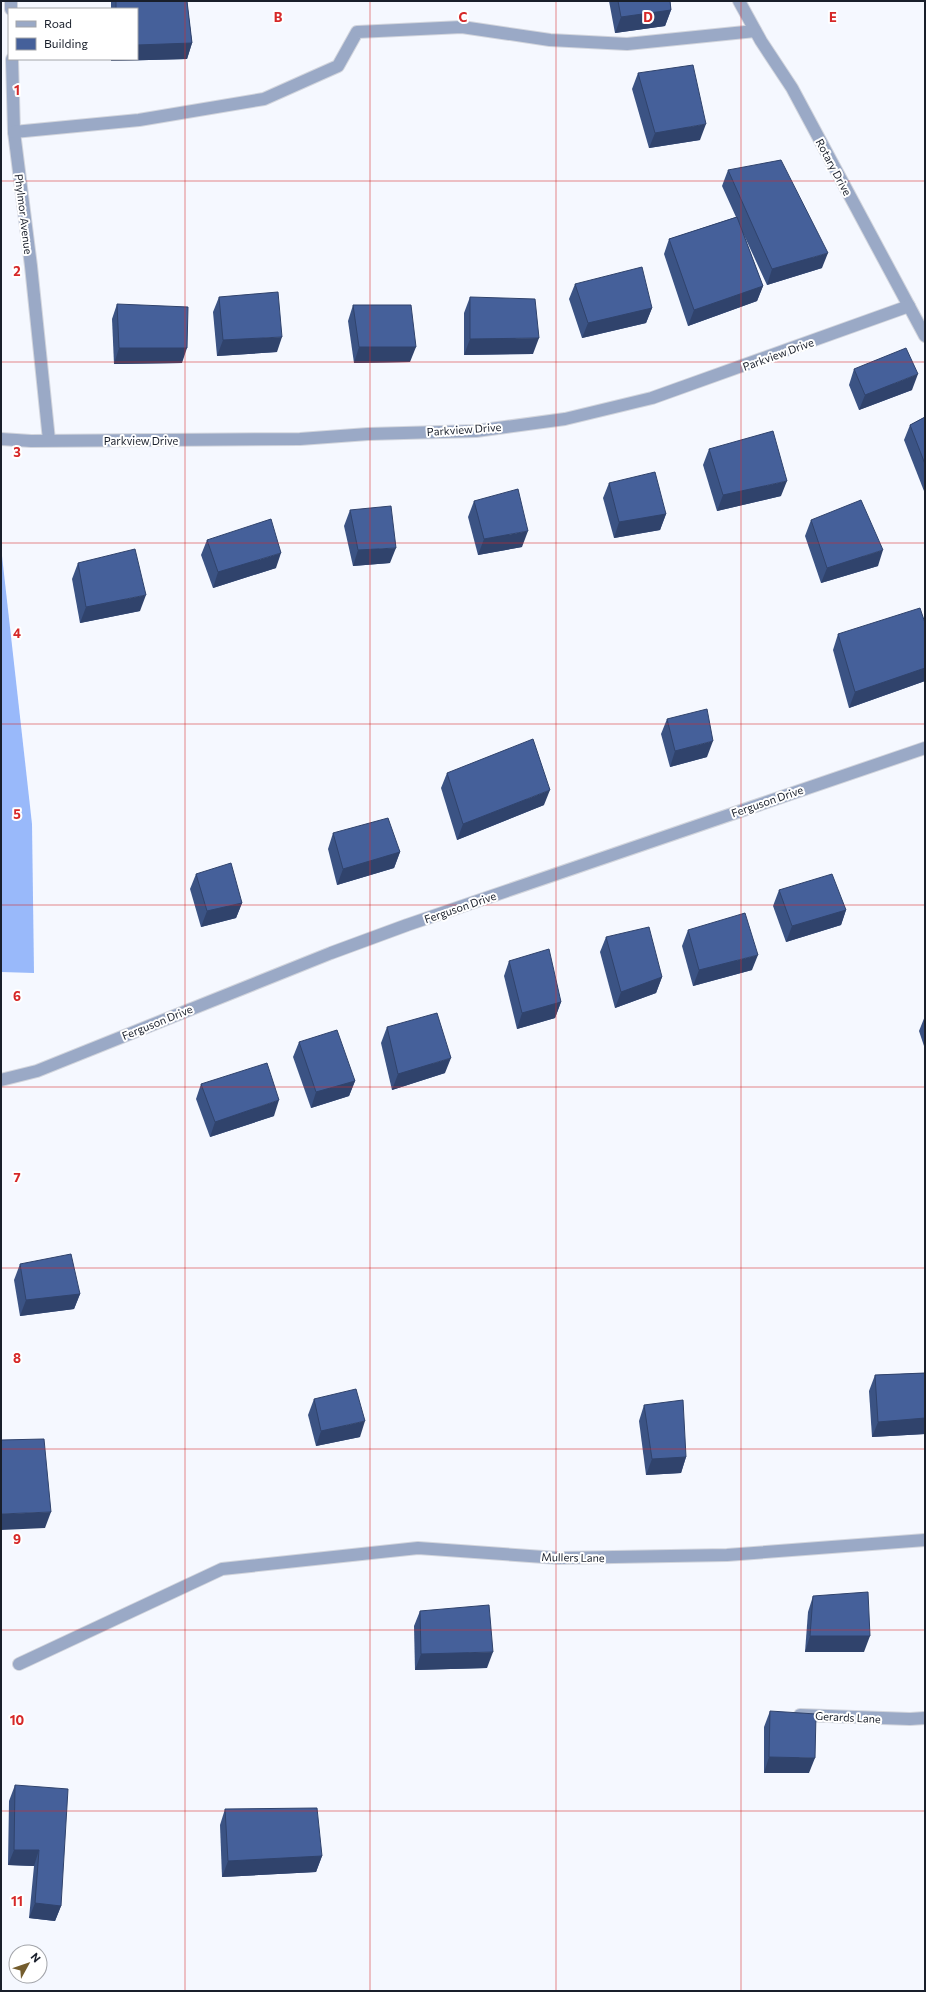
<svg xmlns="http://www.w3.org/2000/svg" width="926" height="1992" font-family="Commissioner,sans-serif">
<rect width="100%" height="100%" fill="#f5f8ff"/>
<path fill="#99b9fa" d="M 1,547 L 32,824 L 34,973 L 1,972 Z"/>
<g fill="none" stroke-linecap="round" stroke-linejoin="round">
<defs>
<g id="minor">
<path d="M 11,1 L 11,9"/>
<path d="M 739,1 L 761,41 L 792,88 L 925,336"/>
<path d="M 12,59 L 14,132 L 31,266 L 49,440"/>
<path d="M 14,132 L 139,120 L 264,99 L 338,66 L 357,32 L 462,27 L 550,40 L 627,44 L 755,31"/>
<path d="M 1,439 L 31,441 L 300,439 L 368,434 L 476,431 L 565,419 L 652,398 L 909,306"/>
<path d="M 1,1080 L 37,1071 L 331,953 L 407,925 L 925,748"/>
<path d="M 19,1664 L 222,1569 L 418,1548 L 558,1558 L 727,1555 L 925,1540"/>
<path d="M 800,1715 L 910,1719 L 925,1718"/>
</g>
</defs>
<use href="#minor" stroke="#d2d5dd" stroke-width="14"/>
<use href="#minor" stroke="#9aa9c6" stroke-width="12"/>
</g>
<g fill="#3b5384">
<path d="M 111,1 L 187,1 L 192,43 L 187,59 L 111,61 L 111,59 L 137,59 L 137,9 L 111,9 Z"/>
<path d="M 609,1 L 670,1 L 671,10 L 665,26 L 615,33 Z"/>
<path d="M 638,73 L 700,140 L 649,148 L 632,89 Z"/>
<path d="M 728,170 L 822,268 L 767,285 L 743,233 L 763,286 L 757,301 L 688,326 L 664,254 L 669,239 L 736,217 L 722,186 Z"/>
<path d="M 575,284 L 652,308 L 646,323 L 582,338 L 569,299 Z"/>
<path d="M 219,297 L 277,352 L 217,356 L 213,312 Z"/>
<path d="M 470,297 L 533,354 L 464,355 L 464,313 Z"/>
<path d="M 117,304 L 182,363 L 114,364 L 112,319 Z"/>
<path d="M 353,305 L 410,362 L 354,363 L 348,321 Z"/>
<path d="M 854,369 L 912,390 L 859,410 L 849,385 Z"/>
<path d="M 925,417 L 925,490 L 924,491 L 904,440 L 910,425 Z"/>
<path d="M 709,449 L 781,496 L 717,511 L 703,465 Z"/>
<path d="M 609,483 L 666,514 L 660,530 L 614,538 L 603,498 Z"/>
<path d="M 474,501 L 522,547 L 478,555 L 468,517 Z"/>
<path d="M 350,510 L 390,563 L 353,566 L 344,526 Z"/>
<path d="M 811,520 L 878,566 L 821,583 L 805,536 Z"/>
<path d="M 207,540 L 276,568 L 213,588 L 201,555 Z"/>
<path d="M 78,563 L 140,611 L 80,623 L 72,579 Z"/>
<path d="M 925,623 L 925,681 L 849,708 L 833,650 L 838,634 Z"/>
<path d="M 667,719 L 707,757 L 670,767 L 661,734 Z"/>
<path d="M 447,773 L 544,805 L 457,840 L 441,788 Z"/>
<path d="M 333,833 L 400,852 L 394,868 L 337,885 L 328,849 Z"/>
<path d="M 196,874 L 242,903 L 236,918 L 201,927 L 190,889 Z"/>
<path d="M 779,890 L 846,910 L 841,925 L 786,942 L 773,906 Z"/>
<path d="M 688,930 L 752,970 L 693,986 L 682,946 Z"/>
<path d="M 606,937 L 662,977 L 656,993 L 615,1008 L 600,952 Z"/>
<path d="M 509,961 L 561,1002 L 555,1018 L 517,1029 L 504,976 Z"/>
<path d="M 925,1016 L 925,1049 L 919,1031 Z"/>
<path d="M 387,1027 L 445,1073 L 392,1090 L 381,1043 Z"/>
<path d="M 299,1042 L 355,1081 L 349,1096 L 311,1108 L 293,1057 Z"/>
<path d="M 201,1084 L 274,1116 L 210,1137 L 196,1099 Z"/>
<path d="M 20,1264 L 80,1294 L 74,1309 L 20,1316 L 14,1280 Z"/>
<path d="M 925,1373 L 925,1434 L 872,1437 L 869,1391 L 875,1375 Z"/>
<path d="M 314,1399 L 360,1437 L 316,1446 L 308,1415 Z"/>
<path d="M 644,1405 L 686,1457 L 681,1473 L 646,1475 L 639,1421 Z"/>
<path d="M 813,1596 L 864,1652 L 805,1652 L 808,1612 Z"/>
<path d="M 420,1611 L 487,1668 L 415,1670 L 414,1626 Z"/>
<path d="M 770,1711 L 809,1773 L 764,1773 L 764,1727 Z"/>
<path d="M 15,1785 L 61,1906 L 55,1921 L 29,1918 L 34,1866 L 8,1865 L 9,1801 Z"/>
<path d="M 225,1809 L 322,1856 L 316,1872 L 222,1877 L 220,1825 Z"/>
</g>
<g fill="#30436c">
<path d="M 671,10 L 665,26 L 615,33 L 621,17 Z"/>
<path d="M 192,43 L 187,59 L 111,61 L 112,59 L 137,59 L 137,45 Z"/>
<path d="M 706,124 L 700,140 L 649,148 L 655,133 Z"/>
<path d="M 828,253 L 822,268 L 767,285 L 772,269 Z"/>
<path d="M 763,286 L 757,301 L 688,326 L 694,310 Z"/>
<path d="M 652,308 L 646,323 L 582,338 L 588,323 Z"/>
<path d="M 282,337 L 277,352 L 217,356 L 223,340 Z"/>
<path d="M 539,338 L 533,354 L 464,355 L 470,339 Z"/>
<path d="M 359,347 L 416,347 L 410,362 L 354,363 Z"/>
<path d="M 119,348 L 187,348 L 182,363 L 114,364 Z"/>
<path d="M 918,374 L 912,390 L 859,410 L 865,395 Z"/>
<path d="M 787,481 L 781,496 L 717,511 L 723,495 Z"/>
<path d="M 666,514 L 660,530 L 614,538 L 619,522 Z"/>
<path d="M 528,531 L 522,547 L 478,555 L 484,539 Z"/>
<path d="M 396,548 L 390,563 L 353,566 L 358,550 Z"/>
<path d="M 883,550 L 878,566 L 821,583 L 827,568 Z"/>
<path d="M 281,553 L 276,568 L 213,588 L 218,572 Z"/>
<path d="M 146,595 L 140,611 L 80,623 L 86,607 Z"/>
<path d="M 925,668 L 925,681 L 849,708 L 855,692 Z"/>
<path d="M 713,741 L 707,757 L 670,767 L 675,751 Z"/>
<path d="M 550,790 L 544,805 L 457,840 L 463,824 Z"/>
<path d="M 400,852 L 394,868 L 337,885 L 343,869 Z"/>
<path d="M 242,903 L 236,918 L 201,927 L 207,911 Z"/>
<path d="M 846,910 L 841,925 L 786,942 L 792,926 Z"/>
<path d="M 758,955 L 752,970 L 693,986 L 699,970 Z"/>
<path d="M 662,977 L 656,993 L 615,1008 L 621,992 Z"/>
<path d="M 561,1002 L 555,1018 L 517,1029 L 522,1013 Z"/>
<path d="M 451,1058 L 445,1073 L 392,1090 L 398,1074 Z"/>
<path d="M 355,1081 L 349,1096 L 311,1108 L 316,1092 Z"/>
<path d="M 279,1100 L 274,1116 L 210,1137 L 215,1122 Z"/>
<path d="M 80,1294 L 74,1309 L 20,1316 L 26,1300 Z"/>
<path d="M 925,1418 L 925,1434 L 872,1437 L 878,1422 Z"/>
<path d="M 365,1421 L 360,1437 L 316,1446 L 321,1431 Z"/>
<path d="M 686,1457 L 681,1473 L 646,1475 L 652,1459 Z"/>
<path d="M 51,1512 L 45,1528 L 1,1530 L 1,1514 Z"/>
<path d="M 810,1636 L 870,1636 L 864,1652 L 805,1652 Z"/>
<path d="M 493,1652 L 487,1668 L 415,1670 L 421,1654 Z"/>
<path d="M 769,1757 L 815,1758 L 809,1773 L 764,1773 Z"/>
<path d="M 14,1850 L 39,1850 L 34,1866 L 8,1865 Z"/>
<path d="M 322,1856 L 316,1872 L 222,1877 L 228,1861 Z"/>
<path d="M 35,1903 L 61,1906 L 55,1921 L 29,1918 Z"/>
</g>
<g fill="#45609a" stroke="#30436c">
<path d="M 116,1 L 187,1 L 192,43 L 137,45 L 137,9 L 116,9 Z"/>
<path d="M 618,1 L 670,1 L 671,10 L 621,17 Z"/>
<path d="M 693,65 L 706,124 L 655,133 L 638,73 Z"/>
<path d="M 781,160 L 828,253 L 772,269 L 728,170 Z"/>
<path d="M 737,217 L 763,286 L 694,310 L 669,239 Z"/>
<path d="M 642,267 L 652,308 L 588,323 L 575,284 Z"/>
<path d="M 278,292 L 282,337 L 223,340 L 219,297 Z"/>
<path d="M 470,297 L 535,299 L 539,338 L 470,339 Z"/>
<path d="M 117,304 L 188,307 L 187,348 L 119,348 Z"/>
<path d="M 353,305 L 411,305 L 416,347 L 359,347 Z"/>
<path d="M 906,348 L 918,374 L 865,395 L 854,369 Z"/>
<path d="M 925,417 L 925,464 L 910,425 Z"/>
<path d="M 773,431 L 787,481 L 723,495 L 709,449 Z"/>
<path d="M 655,472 L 666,514 L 619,522 L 609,483 Z"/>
<path d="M 518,489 L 528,531 L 484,539 L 474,501 Z"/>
<path d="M 861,500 L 883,550 L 827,568 L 811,520 Z"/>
<path d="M 391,506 L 396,548 L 358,550 L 350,510 Z"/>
<path d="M 271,519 L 281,553 L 218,572 L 207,540 Z"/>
<path d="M 135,549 L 146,595 L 86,607 L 78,563 Z"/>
<path d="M 920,608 L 925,623 L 925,668 L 855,692 L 838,634 Z"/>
<path d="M 707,709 L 713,741 L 675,751 L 667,719 Z"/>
<path d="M 533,739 L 550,790 L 463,824 L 447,773 Z"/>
<path d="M 388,818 L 400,852 L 343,869 L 333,833 Z"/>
<path d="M 231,863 L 242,903 L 207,911 L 196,874 Z"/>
<path d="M 832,874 L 846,910 L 792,926 L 779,890 Z"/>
<path d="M 745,913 L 758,955 L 699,970 L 688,930 Z"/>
<path d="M 649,927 L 662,977 L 621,992 L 606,937 Z"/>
<path d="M 549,949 L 561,1002 L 522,1013 L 509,961 Z"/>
<path d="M 437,1013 L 451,1058 L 398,1074 L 387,1027 Z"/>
<path d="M 337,1030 L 355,1081 L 316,1092 L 299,1042 Z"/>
<path d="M 267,1063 L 279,1100 L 215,1122 L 201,1084 Z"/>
<path d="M 71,1254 L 80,1294 L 26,1300 L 20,1264 Z"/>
<path d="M 925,1373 L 925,1418 L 878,1422 L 875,1375 Z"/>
<path d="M 356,1389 L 365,1421 L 321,1431 L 314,1399 Z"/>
<path d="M 683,1400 L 686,1457 L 652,1459 L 644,1405 Z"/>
<path d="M 44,1439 L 51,1512 L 1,1514 L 1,1440 Z"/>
<path d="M 868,1592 L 870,1636 L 810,1636 L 813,1596 Z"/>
<path d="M 489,1605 L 493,1652 L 421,1654 L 420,1611 Z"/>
<path d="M 770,1711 L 816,1714 L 815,1758 L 769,1757 Z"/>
<path d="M 15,1785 L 68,1789 L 61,1906 L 35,1903 L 39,1850 L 14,1850 Z"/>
<path d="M 317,1808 L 322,1856 L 228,1861 L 225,1809 Z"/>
</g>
<path fill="none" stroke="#d62828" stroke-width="1" stroke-opacity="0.55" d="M 185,1 L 185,1991M 370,1 L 370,1991M 556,1 L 556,1991M 741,1 L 741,1991M 1,181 L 925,181M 1,362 L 925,362M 1,543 L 925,543M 1,724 L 925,724M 1,905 L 925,905M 1,1087 L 925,1087M 1,1268 L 925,1268M 1,1449 L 925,1449M 1,1630 L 925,1630M 1,1811 L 925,1811"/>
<g text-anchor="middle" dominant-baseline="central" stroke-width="4" stroke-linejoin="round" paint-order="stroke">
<g font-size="11" fill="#191f2b" stroke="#fff">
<text transform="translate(834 167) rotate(62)">Rotary Drive</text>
<text transform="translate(24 214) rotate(83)">Phylmor Avenue</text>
<text transform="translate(778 354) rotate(-20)">Parkview Drive</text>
<text transform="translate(464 429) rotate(-4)">Parkview Drive</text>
<text x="141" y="440">Parkview Drive</text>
<text transform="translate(767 801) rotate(-19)">Ferguson Drive</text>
<text transform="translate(460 907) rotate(-19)">Ferguson Drive</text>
<text transform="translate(157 1022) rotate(-22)">Ferguson Drive</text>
<text transform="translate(573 1557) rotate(1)">Mullers Lane</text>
<text transform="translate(848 1717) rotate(3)">Gerards Lane</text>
</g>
</g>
<g font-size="13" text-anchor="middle" font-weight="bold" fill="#d62828" stroke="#fff" stroke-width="4" stroke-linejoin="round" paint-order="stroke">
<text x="278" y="22">B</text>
<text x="463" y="22">C</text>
<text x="648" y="22">D</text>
<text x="833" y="22">E</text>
<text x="17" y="95">1</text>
<text x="17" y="276">2</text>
<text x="17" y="457">3</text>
<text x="17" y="638">4</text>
<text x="17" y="819">5</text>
<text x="17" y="1001">6</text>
<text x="17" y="1182">7</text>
<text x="17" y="1363">8</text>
<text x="17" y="1544">9</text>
<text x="17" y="1725">10</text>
<text x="17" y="1906">11</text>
</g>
<rect width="926" height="1992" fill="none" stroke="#191f2b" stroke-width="4"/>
<rect x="8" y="8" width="130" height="52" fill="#ffffff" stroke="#a3a5aa"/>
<rect x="16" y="21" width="20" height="6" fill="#9aa9c6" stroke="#a3a5aa"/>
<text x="44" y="28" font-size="12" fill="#191f2b">Road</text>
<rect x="16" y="38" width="20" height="12" fill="#45609a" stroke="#a3a5aa"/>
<text x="44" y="48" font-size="12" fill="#191f2b">Building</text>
<g transform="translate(28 1964) rotate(50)"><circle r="19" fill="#ffffff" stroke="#a3a5aa"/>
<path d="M0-3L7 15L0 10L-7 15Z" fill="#745d2e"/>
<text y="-6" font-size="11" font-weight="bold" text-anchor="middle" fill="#191f2b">N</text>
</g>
</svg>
